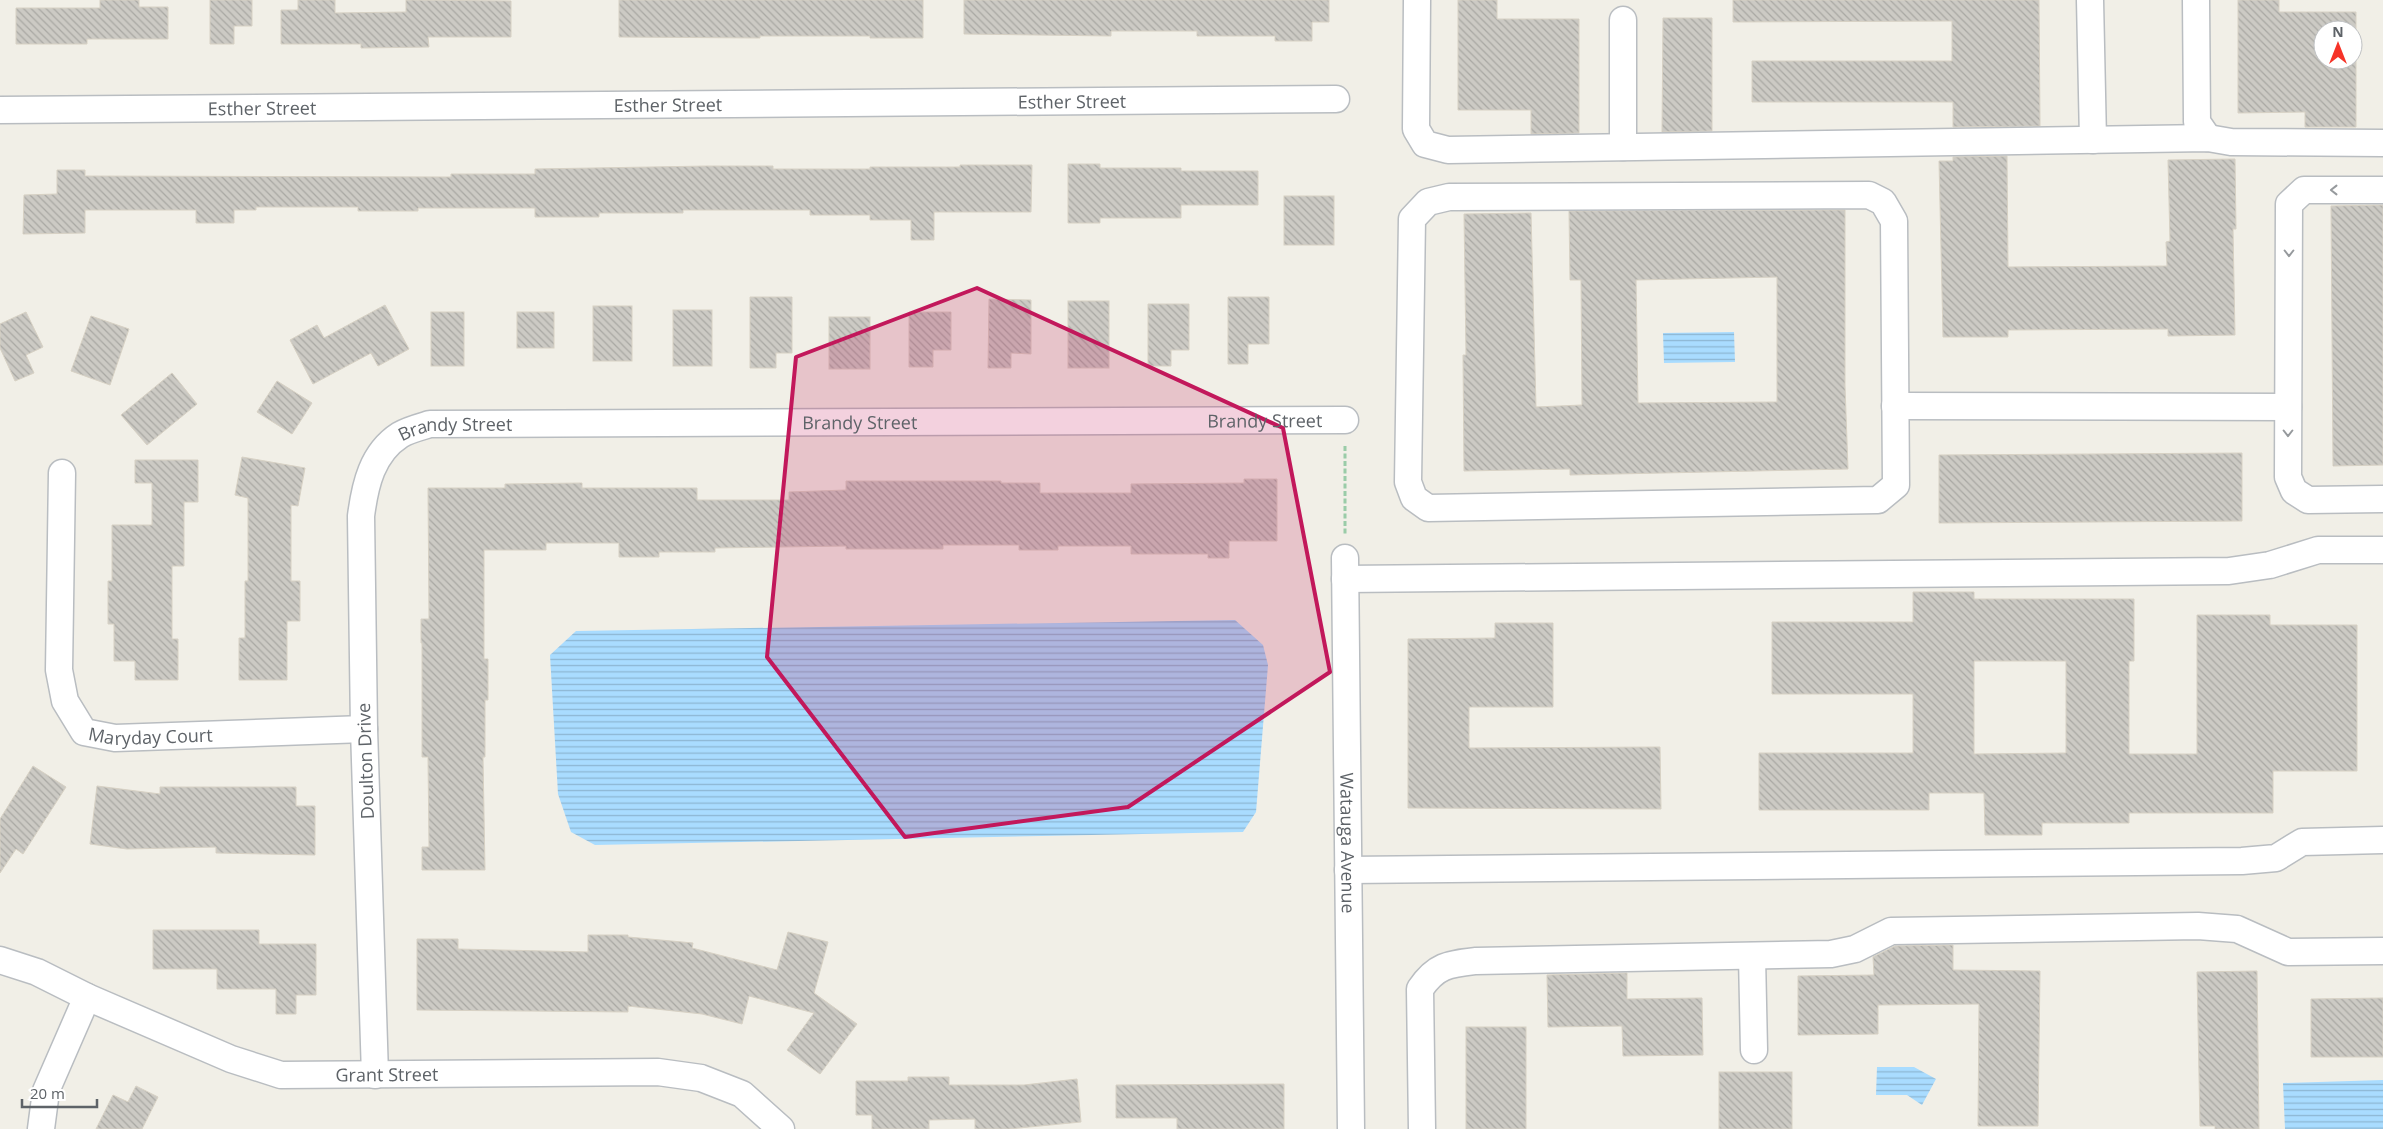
<svg xmlns="http://www.w3.org/2000/svg" width="2383" height="1129" font-family="'Open Sans',sans-serif">
<defs>
<pattern id="water-rules" width="6" height="5" patternUnits="userSpaceOnUse" patternTransform="scale(1.25)"><rect width="6" height="5" fill="#a9dcff"/><path d="M0 2.5h6" fill="none" stroke="#8db6d2"/></pattern>
<pattern id="building-back-hatch" width="6" height="6" patternUnits="userSpaceOnUse" patternTransform="scale(1.25)"><rect width="6" height="6" fill="#cccac4"/><path d="M-1 5l2 2M0 0l6 6M5-1l2 2" fill="none" stroke="#a9a8a3"/></pattern>
</defs>
<rect width="100%" height="100%" fill="#f1efe7"/>
<g fill="url(#water-rules)">
<path d="M 1734,332 L 1735,362 L 1664,363 L 1663,333 Z"/>
<path d="M 1235,620 L 1263,645 L 1268,665 L 1256,812 L 1243,832 L 595,845 L 571,832 L 558,794 L 550,655 L 576,631 Z"/>
<path d="M 1877,1067 L 1914,1067 L 1936,1079 L 1922,1105 L 1907,1095 L 1876,1095 Z"/>
<path d="M 2383,1080 L 2383,1129 L 2285,1129 L 2283,1083 Z"/>
</g>
<g fill="url(#building-back-hatch)" stroke="#d7d1c4" fill-rule="evenodd">
<path d="M 100,0 L 139,0 L 139,7 L 168,7 L 168,39 L 87,39 L 87,44 L 16,44 L 16,8 L 100,8 Z"/>
<path d="M 210,0 L 252,0 L 252,26 L 234,26 L 234,44 L 210,44 Z"/>
<path d="M 298,0 L 335,0 L 335,13 L 406,12 L 406,0 L 511,1 L 511,37 L 428,37 L 429,47 L 361,48 L 361,44 L 281,44 L 281,10 L 298,10 Z"/>
<path d="M 619,0 L 923,0 L 923,38 L 870,38 L 870,36 L 760,36 L 760,38 L 619,37 Z"/>
<path d="M 964,0 L 1329,0 L 1329,22 L 1312,22 L 1312,41 L 1275,41 L 1275,36 L 1197,36 L 1197,31 L 1111,31 L 1111,36 L 964,34 Z"/>
<path d="M 1458,0 L 1497,0 L 1497,19 L 1579,19 L 1579,133 L 1531,134 L 1531,110 L 1458,110 Z"/>
<path d="M 1733,0 L 2039,0 L 2040,126 L 1953,127 L 1953,102 L 1752,102 L 1752,61 L 1952,61 L 1952,21 L 1733,22 Z"/>
<path d="M 2238,0 L 2279,0 L 2279,12 L 2356,12 L 2356,127 L 2305,127 L 2305,112 L 2238,113 ZM 2323,30 L 2353,30 L 2353,60 L 2323,60 Z"/>
<path d="M 1663,18 L 1712,18 L 1712,131 L 1662,132 Z"/>
<path d="M 2007,156 L 2008,267 L 2167,266 L 2166,242 L 2170,241 L 2168,160 L 2235,159 L 2236,229 L 2233,229 L 2235,335 L 2168,336 L 2168,329 L 2008,330 L 2008,337 L 1943,337 L 1939,161 L 1953,161 L 1953,157 Z"/>
<path d="M 1068,164 L 1100,164 L 1100,168 L 1181,168 L 1181,171 L 1258,171 L 1258,205 L 1181,205 L 1181,218 L 1100,218 L 1100,223 L 1068,223 Z"/>
<path d="M 960,165 L 1032,165 L 1031,212 L 934,212 L 934,240 L 911,240 L 911,220 L 870,220 L 870,215 L 810,215 L 810,210 L 683,210 L 683,213 L 599,213 L 599,217 L 535,217 L 535,208 L 418,208 L 418,211 L 358,211 L 358,207 L 256,207 L 256,210 L 234,210 L 234,223 L 196,223 L 196,210 L 85,210 L 85,233 L 23,234 L 24,195 L 57,194 L 57,170 L 85,170 L 85,176 L 451,177 L 451,174 L 535,174 L 535,169 L 708,166 L 773,166 L 773,169 L 870,169 L 870,167 L 960,167 Z"/>
<rect x="1284" y="196" width="50" height="49"/>
<path d="M 2383,205 L 2383,465 L 2333,466 L 2331,206 Z"/>
<path d="M 1845,210 L 1845,386 L 1848,469 L 1570,475 L 1570,469 L 1464,471 L 1463,355 L 1466,355 L 1464,214 L 1531,213 L 1536,407 L 1582,405 L 1581,280 L 1570,280 L 1569,211 ZM 1777,277 L 1777,402 L 1638,403 L 1636,280 Z"/>
<path d="M 750,297 L 792,297 L 792,353 L 776,353 L 776,368 L 750,368 Z"/>
<path d="M 1228,297 L 1269,297 L 1269,344 L 1248,344 L 1248,364 L 1228,364 Z"/>
<path d="M 989,299 L 1031,300 L 1031,354 L 1011,353 L 1011,368 L 988,368 Z"/>
<rect x="1068" y="301" width="41" height="67"/>
<path d="M 1148,304 L 1189,304 L 1189,350 L 1171,350 L 1171,366 L 1148,366 Z"/>
<path d="M 385,305 L 409,349 L 378,366 L 371,353 L 313,384 L 290,340 L 317,325 L 324,338 Z"/>
<rect x="593" y="306" width="39" height="55"/>
<rect x="673" y="310" width="39" height="56"/>
<path d="M 26,312 L 43,347 L 26,355 L 34,373 L 15,381 L 0,348 L 0,324 Z"/>
<rect x="431" y="312" width="33" height="54"/>
<rect x="517" y="312" width="37" height="36"/>
<path d="M 909,312 L 951,312 L 951,350 L 933,350 L 933,367 L 909,367 Z"/>
<path d="M 91,316 L 129,329 L 110,385 L 71,371 Z"/>
<rect x="829" y="317" width="41" height="52"/>
<path d="M 172,373 L 197,404 L 147,445 L 121,415 Z"/>
<path d="M 277,381 L 312,403 L 292,434 L 257,412 Z"/>
<path d="M 2242,453 L 2242,521 L 1939,523 L 1939,455 Z"/>
<path d="M 242,457 L 305,468 L 298,506 L 291,505 L 291,581 L 300,581 L 300,621 L 287,621 L 287,680 L 239,680 L 239,638 L 245,638 L 245,581 L 248,581 L 248,498 L 235,495 Z"/>
<path d="M 135,460 L 198,460 L 198,502 L 184,502 L 184,566 L 172,566 L 172,639 L 178,639 L 178,680 L 135,680 L 135,661 L 114,661 L 114,624 L 108,624 L 108,581 L 112,581 L 112,525 L 152,525 L 152,483 L 135,483 Z"/>
<path d="M 1244,479 L 1277,479 L 1277,541 L 1229,541 L 1229,558 L 1208,558 L 1208,554 L 1131,554 L 1131,546 L 1058,546 L 1058,550 L 1019,550 L 1019,545 L 943,545 L 943,549 L 846,549 L 846,546 L 715,548 L 715,552 L 659,552 L 659,557 L 619,557 L 619,543 L 546,543 L 546,550 L 484,550 L 484,659 L 488,659 L 488,700 L 485,700 L 485,757 L 483,757 L 485,870 L 422,870 L 422,847 L 429,847 L 428,757 L 422,757 L 422,643 L 421,643 L 421,619 L 429,619 L 428,488 L 505,488 L 505,484 L 582,483 L 582,488 L 697,488 L 697,500 L 789,500 L 789,492 L 846,490 L 846,481 L 1001,481 L 1001,483 L 1040,483 L 1040,493 L 1131,493 L 1131,484 L 1244,483 Z"/>
<path d="M 1913,592 L 1974,592 L 1974,599 L 2134,599 L 2134,661 L 2129,661 L 2129,754 L 2197,754 L 2197,615 L 2270,615 L 2270,625 L 2357,625 L 2357,771 L 2273,771 L 2273,813 L 2129,813 L 2129,823 L 2042,823 L 2042,835 L 1985,835 L 1984,793 L 1929,793 L 1929,810 L 1759,810 L 1759,753 L 1913,753 L 1913,694 L 1772,694 L 1772,622 L 1913,622 ZM 1974,661 L 2066,661 L 2066,753 L 1974,754 Z"/>
<path d="M 1495,623 L 1553,623 L 1553,707 L 1469,707 L 1469,748 L 1660,747 L 1661,809 L 1408,808 L 1408,639 L 1495,638 Z"/>
<path d="M 33,766 L 66,787 L 23,854 L 16,849 L 0,873 L 0,819 Z"/>
<path d="M 97,786 L 160,794 L 160,787 L 296,787 L 296,806 L 315,806 L 315,855 L 216,853 L 216,847 L 127,849 L 90,844 Z"/>
<path d="M 153,930 L 259,930 L 259,944 L 316,944 L 316,995 L 296,995 L 296,1014 L 276,1014 L 276,989 L 217,989 L 217,969 L 153,969 Z"/>
<path d="M 788,932 L 828,942 L 814,993 L 857,1024 L 820,1074 L 787,1050 L 814,1013 L 749,996 L 742,1024 L 702,1014 L 628,1006 L 628,1012 L 417,1010 L 417,939 L 458,939 L 458,949 L 588,952 L 588,935 L 628,935 L 628,937 L 693,943 L 692,948 L 777,970 Z"/>
<path d="M 1953,945 L 1953,970 L 2040,971 L 2038,1126 L 1978,1126 L 1979,1004 L 1878,1005 L 1878,1034 L 1798,1035 L 1798,976 L 1874,975 L 1873,957 L 1895,946 Z"/>
<path d="M 2257,971 L 2259,1129 L 2215,1129 L 2215,1126 L 2200,1126 L 2197,972 Z"/>
<path d="M 1627,973 L 1627,999 L 1702,998 L 1703,1055 L 1623,1056 L 1622,1026 L 1548,1027 L 1547,975 Z"/>
<path d="M 2383,998 L 2383,1057 L 2311,1057 L 2311,999 Z"/>
<rect x="1466" y="1027" width="60" height="102"/>
<rect x="1719" y="1072" width="73" height="57"/>
<path d="M 908,1077 L 949,1077 L 949,1085 L 1024,1085 L 1077,1079 L 1081,1122 L 1009,1129 L 975,1129 L 975,1119 L 929,1120 L 929,1129 L 872,1129 L 872,1115 L 856,1115 L 856,1081 L 908,1081 Z"/>
<path d="M 1284,1084 L 1284,1129 L 1177,1129 L 1177,1118 L 1116,1118 L 1116,1085 Z"/>
<path d="M 136,1086 L 158,1097 L 142,1129 L 96,1129 L 113,1095 L 128,1102 Z"/>
</g>
<g fill="none" stroke-linecap="round" stroke-linejoin="round">
<defs>
<g id="minor">
<path d="M 1417,0 L 1416,129 L 1425,144 L 1448,150 L 2208,138 L 2231,142 L 2383,143"/>
<path d="M 2090,0 L 2093,140"/>
<path d="M 2196,0 L 2197,122 L 2208,138"/>
<path d="M 1623,20 L 1623,147"/>
<path id="s1" d="M 0,110 L 1336,99"/>
<path d="M 2383,190 L 2304,190 L 2289,204 L 2288,477 L 2294,491 L 2308,500 L 2383,499"/>
<path d="M 1869,195 L 1883,202 L 1894,221 L 1896,485 L 1878,500 L 1428,508 L 1414,498 L 1408,482 L 1412,219 L 1428,202 L 1449,197 Z"/>
<path d="M 1895,406 L 2288,407"/>
<path id="s2" d="M 62,473 L 59,670 L 65,701 L 84,732 L 115,738 L 364,729"/>
<path id="s3" d="M 1345,558 L 1351,1129"/>
<path d="M 1345,579 L 2229,571 L 2270,565 L 2318,550 L 2383,550"/>
<path d="M 1348,870 L 2242,861 L 2276,858 L 2302,842 L 2383,840"/>
<path d="M 1752,956 L 1754,1050"/>
<path id="s4" d="M 0,960 L 37,972 L 87,997 L 231,1059 L 281,1075 L 658,1072 L 701,1078 L 742,1094 L 781,1129"/>
<path id="s5" d="M 375,1075 L 364,729 L 361,516 C 365,485 372,453 400,435 C 408,430 420,427 430,424 L 1345,420"/>
<path d="M 41,1129 L 46,1091 L 87,997"/>
<path d="M 1422,1129 L 1420,989 C 1436,965 1449,964 1476,961 L 1831,954 L 1855,949 L 1891,931 L 2198,926 L 2237,929 L 2288,952 L 2383,951"/>
</g>
</defs>
<use href="#minor" stroke="#b9bdc1" stroke-width="29"/>
<path stroke="#9acca8" stroke-width="3" stroke-dasharray="5 2.5" stroke-linecap="butt" d="M 1345,446 L 1345,535"/>
<use href="#minor" stroke="#fff" stroke-width="26"/>
</g>
<defs><path id="oneway-chevron" d="M-2-3.5L2.5 0L-2 3.5" fill="none" stroke-width="1.6" stroke-linecap="round" stroke-linejoin="round" transform="scale(1.25)"/></defs>
<g stroke="#969a9d">
<use href="#oneway-chevron" transform="translate(2334 190) rotate(-180)"/>
<use href="#oneway-chevron" transform="translate(2289 253) rotate(90)"/>
<use href="#oneway-chevron" transform="translate(2288 433) rotate(90)"/>
</g>
<path fill="#c2185b" fill-opacity="0.2" stroke="#c2185b" stroke-width="4" stroke-linejoin="round" d="M 977,288 L 1283,428 L 1330,672 L 1128,807 L 905,837 L 767,657 L 796,357 Z"/>
<g text-anchor="middle" dominant-baseline="central" stroke-width="5" stroke-linejoin="round" paint-order="stroke">
<g font-size="18" fill="#5e6368" stroke="#fff">
<text stroke="none"><textPath href="#s1" startOffset="1072">Esther Street</textPath></text>
<text stroke="none"><textPath href="#s1" startOffset="668">Esther Street</textPath></text>
<text stroke="none"><textPath href="#s1" startOffset="262">Esther Street</textPath></text>
<text stroke="none"><textPath href="#s5" startOffset="1519">Brandy Street</textPath></text>
<text stroke="none"><textPath href="#s5" startOffset="1114">Brandy Street</textPath></text>
<text stroke="none"><textPath href="#s5" startOffset="709">Brandy Street</textPath></text>
<text stroke="none"><textPath href="#s2" startOffset="332">Maryday Court</textPath></text>
<text transform="translate(365 761) rotate(-92)">Doulton Drive</text>
<text stroke="none"><textPath href="#s3" startOffset="285">Watauga Avenue</textPath></text>
<text stroke="none"><textPath href="#s4" startOffset="410">Grant Street</textPath></text>
</g>
</g>
<g transform="translate(2338 45)"><circle r="24" fill="#ffffff" stroke="#bfc1c3"/>
<path d="M0-4L9 19L0 12L-9 19Z" fill="#f63328"/>
<text y="-8" font-size="14" font-weight="bold" text-anchor="middle" fill="#5e6368">N</text>
</g>
<path d="M22 1099v8h75v-8" fill="none" stroke="#5e6368" stroke-width="2.5"/>
<text x="30" y="1099" font-size="15" fill="#5e6368" stroke="#ffffff" stroke-width="4" paint-order="stroke">20 m</text>
</svg>
